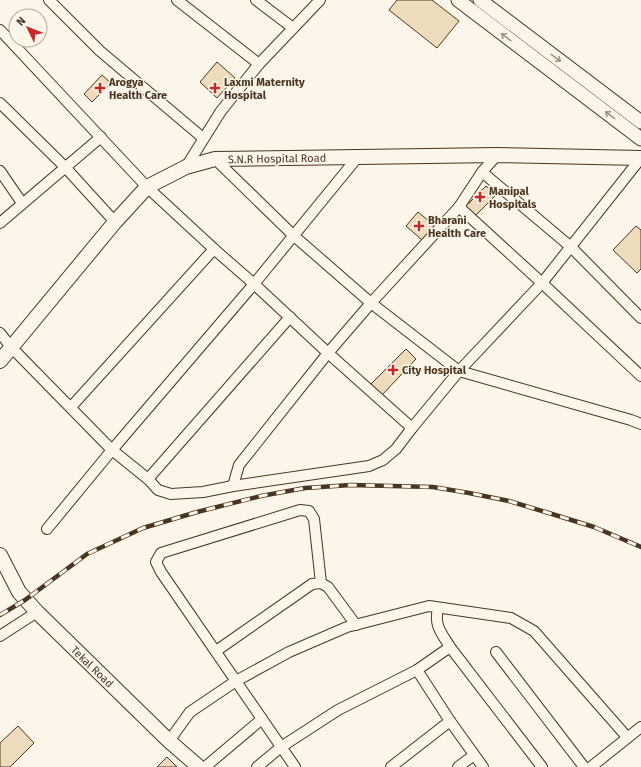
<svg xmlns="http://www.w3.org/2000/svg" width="641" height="767" font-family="'Fira Sans',sans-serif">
<rect width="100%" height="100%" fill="#fbf6e9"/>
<g fill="#ecdcbc" stroke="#4a3520">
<path d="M 397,0 L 432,0 L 459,21 L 437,48 L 389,10 Z"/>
<path d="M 217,62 L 235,78 L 217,98 L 200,82 Z"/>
<path d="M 102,75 L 111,83 L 92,102 L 84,94 Z"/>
<path d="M 486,186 L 496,195 L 474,217 L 465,207 Z"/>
<path d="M 418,212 L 435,226 L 422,240 L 406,226 Z"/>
<path d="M 636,226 L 641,230 L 641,269 L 637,273 L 613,250 Z"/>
<path d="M 406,349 L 416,359 L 382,395 L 371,384 Z"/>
<path d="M 18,726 L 34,743 L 10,767 L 0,767 L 0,743 Z"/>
<path d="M 167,757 L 177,767 L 157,767 Z"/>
</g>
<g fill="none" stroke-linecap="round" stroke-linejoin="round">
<defs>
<g id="minor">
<path d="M 49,0 L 100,51 L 203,138"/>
<path d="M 177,0 L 259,64"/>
<path d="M 256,0 L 293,28"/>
<path d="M 0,30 L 147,187 L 214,249"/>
<path d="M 0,103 L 65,167 L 115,222"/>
<path d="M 215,159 L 293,235 L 371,303 L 459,371 L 631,420 L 641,424"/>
<path d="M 186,167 L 221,111 L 259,64 L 320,0"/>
<path d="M 0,171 L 22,203"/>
<path d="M 482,172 L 571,247 L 641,318"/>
<path d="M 459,207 L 542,283 L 641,376"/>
<path d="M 0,223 L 101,137"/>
<path d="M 0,333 L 11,347 L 112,450 L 254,284 L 214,249 L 71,407"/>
<path d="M 412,428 L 328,353 L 371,303 L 459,207 L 482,172 L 497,155"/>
<path d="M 148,479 L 158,490 L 171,494 L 203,492 L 233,486 L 369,466 L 383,460 L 396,449 L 412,428 L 459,371 L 542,283 L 641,158"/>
<path d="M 233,486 L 239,465 L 328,353 L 254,284 L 357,158"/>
<path d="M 47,529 L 112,450 L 148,479 L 290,317"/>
<path d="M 438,608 C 434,626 441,632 450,647 L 542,767"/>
<path d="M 0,636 L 37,612"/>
<path d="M 216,651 L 312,584 L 321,583 L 328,587 L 356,625"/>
<path d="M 496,652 L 584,767"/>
<path d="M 417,670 L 450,647"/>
<path d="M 169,741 L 190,712 L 236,681 L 289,652 L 347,627 L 429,606 L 511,618 L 534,631 L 627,737"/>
<path d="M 205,767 L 262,719"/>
<path d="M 257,767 L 281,747 L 338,710 L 417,670 L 450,721 L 483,767"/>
<path d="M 295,767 L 161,572 L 156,562 L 161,553 L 300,510 L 309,511 L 314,519 L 321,583"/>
<path d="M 391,767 L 450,721"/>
<path d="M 458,767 L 474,755"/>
<path d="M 591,767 L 641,727"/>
</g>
<g id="tertiary">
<path d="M 458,0 L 641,139"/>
<path d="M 480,0 L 641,122"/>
</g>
<g id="secondary">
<path d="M 0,361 L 115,222 L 147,187 L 186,167 L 215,159 L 497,155 L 641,158"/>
<path d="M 0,555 L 19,592 L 37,612 L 169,741 L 199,767"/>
</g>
</defs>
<use href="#minor" stroke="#4a3520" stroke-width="12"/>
<use href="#tertiary" stroke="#4a3520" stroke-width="15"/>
<use href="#secondary" stroke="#4a3520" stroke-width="16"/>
<use href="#minor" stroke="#fbf6e9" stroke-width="10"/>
<use href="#tertiary" stroke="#fbf6e9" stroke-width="13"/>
<use href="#secondary" stroke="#fbf6e9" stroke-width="14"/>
<defs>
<path id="rail" d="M 0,615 L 25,600 L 87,554 L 143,528 L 197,512 L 261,496 L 305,488 L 351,485 L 433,487 L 469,493 L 509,501 L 552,514 L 594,527 L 641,547"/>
</defs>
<use href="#rail" stroke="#4a3520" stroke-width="4.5"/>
<use href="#rail" stroke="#fbf6e9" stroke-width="3" stroke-dasharray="9" stroke-linecap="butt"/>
</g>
<defs><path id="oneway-shaft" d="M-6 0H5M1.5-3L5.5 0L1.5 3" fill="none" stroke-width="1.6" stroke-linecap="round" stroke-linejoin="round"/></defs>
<g stroke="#a29684">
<use href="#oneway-shaft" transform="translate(506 37) rotate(-143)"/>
<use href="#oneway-shaft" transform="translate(556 58) rotate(37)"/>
<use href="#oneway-shaft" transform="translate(610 115) rotate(-143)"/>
</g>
<g fill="#c62828" stroke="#fbf6e9" stroke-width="1.5">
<path d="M98 82h4v4h4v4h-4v4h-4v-4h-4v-4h4z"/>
<path d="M213 82h4v4h4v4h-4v4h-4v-4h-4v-4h4z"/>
<path d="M478 191h4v4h4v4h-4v4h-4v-4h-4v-4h4z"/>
<path d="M417 220h4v4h4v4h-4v4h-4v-4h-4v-4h4z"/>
<path d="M391 364h4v4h4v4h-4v4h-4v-4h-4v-4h4z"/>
</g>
<g text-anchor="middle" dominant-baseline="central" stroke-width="3" stroke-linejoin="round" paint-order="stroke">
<g font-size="11" font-weight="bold" fill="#4a3520" stroke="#fbf6e9" text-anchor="start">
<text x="109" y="82">Arogya<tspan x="109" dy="13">Health Care</tspan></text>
<text x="224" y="82">Laxmi Maternity<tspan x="224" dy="13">Hospital</tspan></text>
<text x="489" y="191">Manipal<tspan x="489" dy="13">Hospitals</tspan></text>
<text x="428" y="220">Bharani<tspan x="428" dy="13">Health Care</tspan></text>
<text x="402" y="370">City Hospital</text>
</g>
<g font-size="11" fill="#4a3520" stroke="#fbf6e9">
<text transform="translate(277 159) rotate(-1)">S.N.R Hospital Road</text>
<text transform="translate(92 667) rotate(44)">Tekal Road</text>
</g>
</g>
<g transform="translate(28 28) rotate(313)"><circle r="19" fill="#fbf6e9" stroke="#b4a999"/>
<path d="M0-3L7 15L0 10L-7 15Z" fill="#c62828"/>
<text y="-6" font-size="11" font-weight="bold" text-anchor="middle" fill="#4a3520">N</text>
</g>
</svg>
